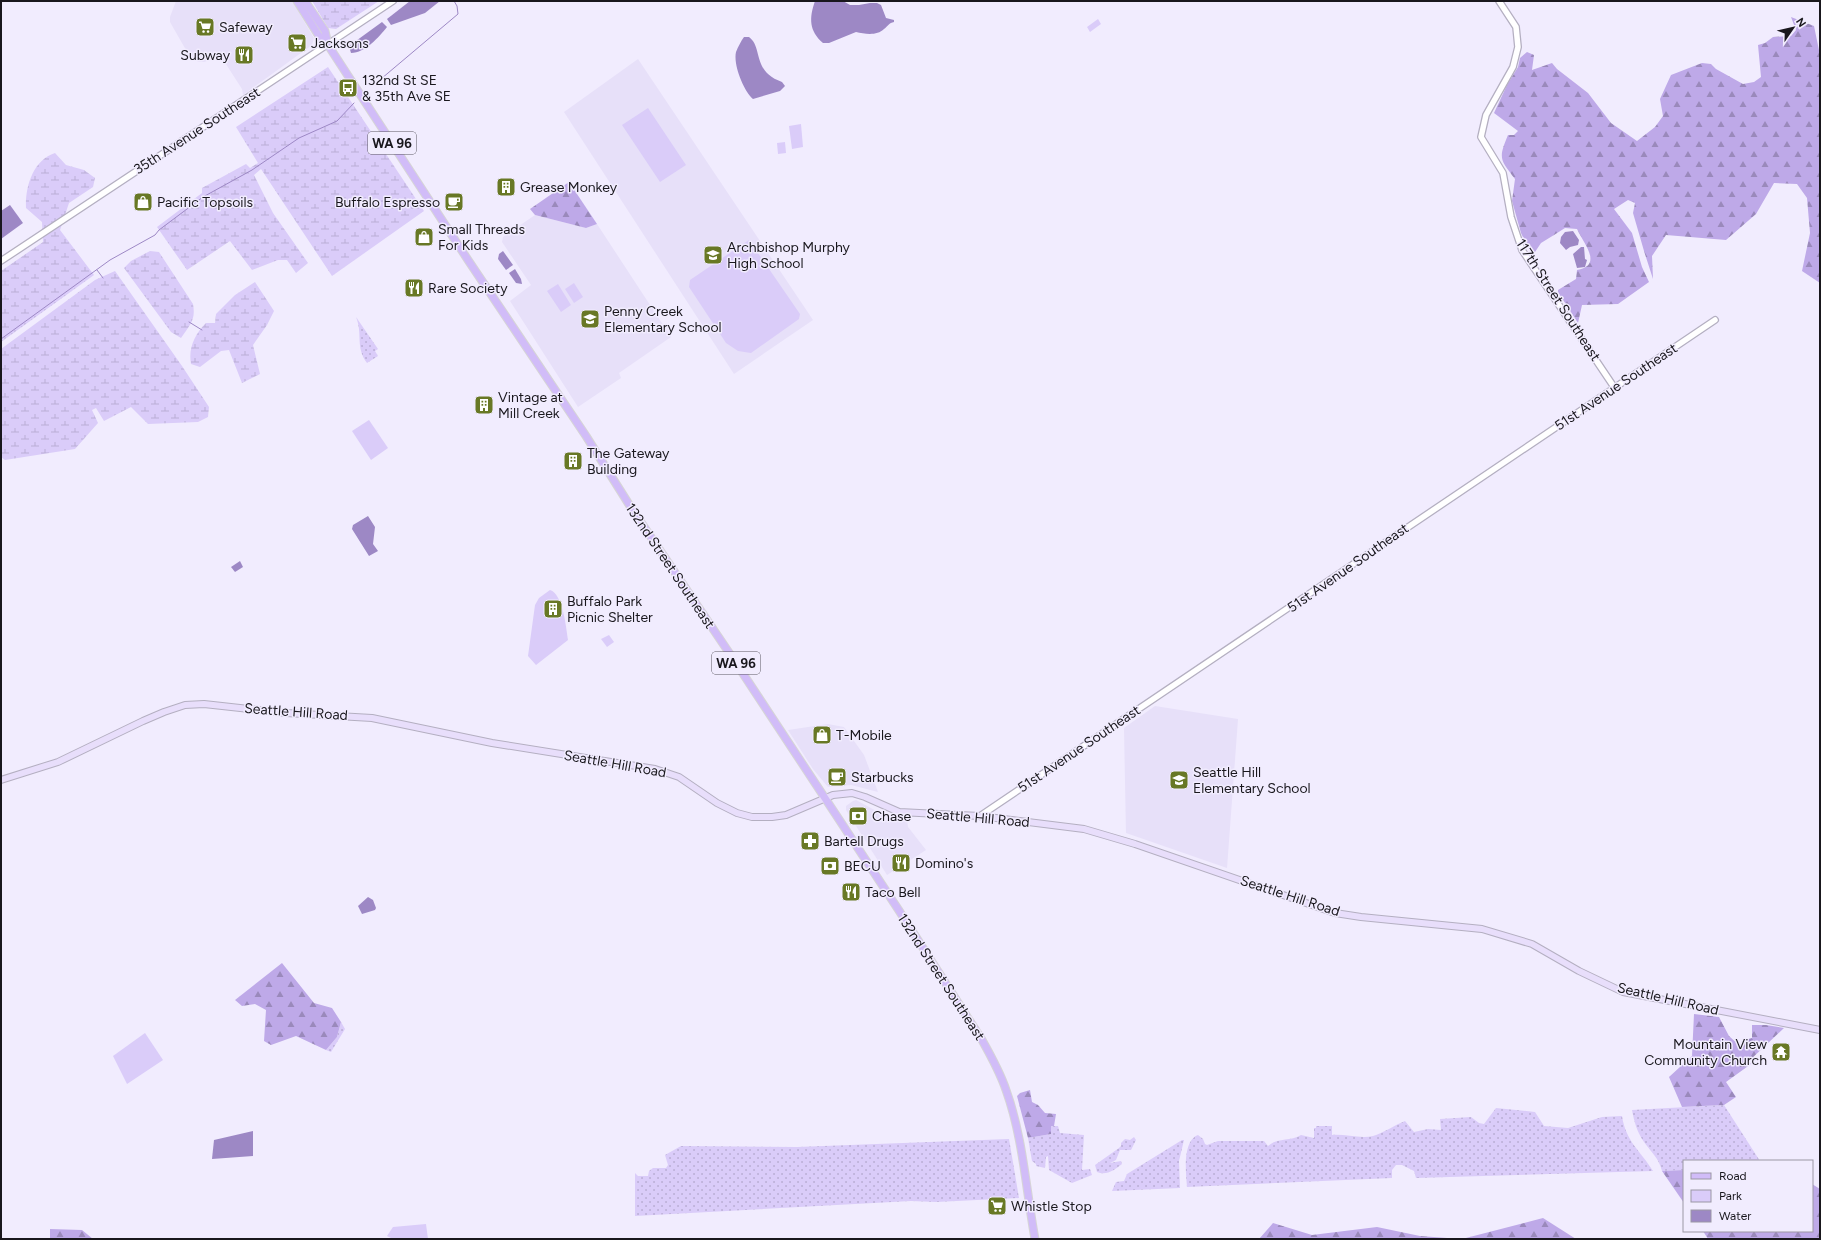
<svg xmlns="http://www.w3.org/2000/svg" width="1821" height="1240" font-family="Figtree,sans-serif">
<defs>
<pattern id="grass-dots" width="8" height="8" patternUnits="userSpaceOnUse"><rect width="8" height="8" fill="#daccf9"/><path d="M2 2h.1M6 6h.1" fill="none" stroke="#baaed5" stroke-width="1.8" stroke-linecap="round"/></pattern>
<pattern id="forest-firs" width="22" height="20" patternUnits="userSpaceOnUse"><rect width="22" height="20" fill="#bea9e8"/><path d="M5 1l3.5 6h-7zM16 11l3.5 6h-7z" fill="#9a89bb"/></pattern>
<pattern id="wetland-marsh" width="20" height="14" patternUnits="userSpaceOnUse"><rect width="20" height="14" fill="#daccf9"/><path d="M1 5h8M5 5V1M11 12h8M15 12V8" fill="none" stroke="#baaed5"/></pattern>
</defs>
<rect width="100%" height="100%" fill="#f1ecfe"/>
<g fill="#e7e0f9">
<path d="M 176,1 L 292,1 L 314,38 L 312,45 L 243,95 L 242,89 L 222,58 L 220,57 L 204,62 L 198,62 L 186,50 L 170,22 L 170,17 Z"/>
<path d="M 638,59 L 813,320 L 734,374 L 564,112 Z"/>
<path d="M 535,215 L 586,228 L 597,224 L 671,337 L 619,373 L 621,378 L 578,407 L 510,301 L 531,285 L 502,242 L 503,237 Z"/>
<path d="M 1155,706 L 1238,719 L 1227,868 L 1126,833 L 1124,728 Z"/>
<path d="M 828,724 L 844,727 L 864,755 L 878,792 L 851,785 L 828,787 L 813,769 L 788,730 Z"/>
<path d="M 856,800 L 893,820 L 907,820 L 908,827 L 926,850 L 887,875 L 846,810 L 846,806 L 853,801 Z"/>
</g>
<g fill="url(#grass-dots)">
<path d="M 356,317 L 378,349 L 375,351 L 378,356 L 367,363 C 355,347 363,334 356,317 Z"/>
<path d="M 341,1022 L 345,1029 L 331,1052 L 326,1050 L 337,1037 Z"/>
<path d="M 1724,1105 L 1760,1161 L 1684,1161 L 1684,1170 L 1662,1171 C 1659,1158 1651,1152 1644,1142 C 1637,1132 1634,1121 1632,1110 Z"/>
<path d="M 1496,1108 L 1535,1112 L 1544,1126 L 1568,1128 L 1602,1117 L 1622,1116 C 1626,1142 1640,1150 1653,1171 L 1416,1178 L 1414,1171 L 1402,1165 L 1396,1165 L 1392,1170 L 1392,1178 L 1187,1187 C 1186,1174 1182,1141 1198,1135 L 1203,1139 L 1205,1144 L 1207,1145 L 1218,1141 L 1264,1141 L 1268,1146 C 1278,1137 1290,1142 1301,1135 L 1314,1138 L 1314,1128 L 1316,1128 L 1316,1126 L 1332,1126 L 1332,1135 C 1345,1134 1361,1139 1373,1136 C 1383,1133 1395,1125 1405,1121 L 1414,1132 L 1428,1129 L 1441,1130 L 1440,1119 L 1471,1117 L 1479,1123 L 1484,1124 Z"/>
<path d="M 1051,1126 L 1058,1126 L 1060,1133 L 1084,1135 L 1082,1170 L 1090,1169 L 1092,1175 L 1072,1183 L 1049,1170 L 1048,1156 L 1046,1157 L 1045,1168 L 1036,1166 L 1036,1164 L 1032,1161 L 1028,1138 L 1051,1134 Z"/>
<path d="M 1134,1137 L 1136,1140 L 1131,1150 L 1120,1150 L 1116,1160 L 1110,1163 L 1121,1161 L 1122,1164 C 1114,1170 1107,1176 1097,1172 L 1095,1165 L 1119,1148 L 1121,1146 L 1121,1143 L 1125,1139 L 1130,1140 Z"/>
<path d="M 1009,1139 L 1019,1198 L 936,1202 L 911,1201 L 635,1216 L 635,1173 L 638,1176 L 648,1176 L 649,1171 L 653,1168 L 666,1168 L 668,1165 L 665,1155 L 681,1146 L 797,1147 Z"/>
<path d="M 1182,1140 L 1184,1140 L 1179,1161 L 1180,1188 L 1112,1191 L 1116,1182 L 1124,1181 L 1127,1174 Z"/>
</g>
<g fill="url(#forest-firs)">
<path d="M 1791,17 L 1814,26 L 1820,55 L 1820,283 L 1802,271 L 1810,233 L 1807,198 L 1797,184 L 1774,183 L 1756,214 L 1726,240 L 1666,235 L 1652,256 L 1653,279 L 1644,251 L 1633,213 L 1635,203 L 1628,200 L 1614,209 L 1632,233 L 1642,267 L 1649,282 L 1618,304 L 1582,305 L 1578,323 L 1558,292 L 1558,290 L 1576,279 L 1577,270 C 1604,265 1583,243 1577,229 L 1565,228 L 1554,235 L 1541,243 L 1533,255 L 1531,254 L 1521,233 L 1512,201 L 1515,179 C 1500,159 1498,159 1508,135 L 1514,135 L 1518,131 L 1494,113 L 1507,85 L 1518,67 L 1520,58 L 1527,52 L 1534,55 L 1532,70 L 1552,63 L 1557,69 L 1588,93 L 1611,123 L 1637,141 L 1655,127 L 1663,116 L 1660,99 L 1671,75 L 1702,63 L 1711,64 L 1716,69 L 1743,84 L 1754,82 L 1761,77 L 1758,45 L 1765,43 L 1773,37 L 1791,36 L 1796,30 Z"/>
<path d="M 569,182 L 597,224 L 586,228 L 535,215 L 530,209 Z"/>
<path d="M 282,963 L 314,1003 L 332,1008 L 341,1022 L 337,1037 L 326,1050 L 296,1036 L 271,1045 L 264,1041 L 266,1010 L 255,1004 L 242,1006 L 235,1000 Z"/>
<path d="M 1694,1014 L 1719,1017 L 1729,1036 L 1742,1048 L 1754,1046 L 1755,1043 L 1752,1038 L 1752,1025 L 1766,1025 L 1784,1028 L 1749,1061 L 1751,1064 L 1726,1082 L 1736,1097 L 1724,1105 L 1682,1107 L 1669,1077 L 1692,1056 Z"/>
<path d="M 1030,1090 L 1032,1102 L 1038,1105 L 1045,1113 L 1056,1114 L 1054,1126 L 1051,1126 L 1051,1134 L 1028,1138 L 1017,1096 L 1020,1093 Z"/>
<path d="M 1684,1170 L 1684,1203 L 1662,1171 Z"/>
<path d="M 1812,1184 L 1820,1189 L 1820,1239 L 1708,1239 L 1703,1231 L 1812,1231 Z"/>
<path d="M 1543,1218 L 1576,1239 L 1462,1239 Z"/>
<path d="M 1273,1223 L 1312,1235 L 1377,1227 L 1420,1236 L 1461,1239 L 1259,1239 Z"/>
<path d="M 50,1229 L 82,1230 L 93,1239 L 50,1239 Z"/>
</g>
<g fill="url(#wetland-marsh)">
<path d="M 312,1 L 379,1 L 336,29 L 328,28 Z"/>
<path d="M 328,67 L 424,211 L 332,276 L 261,169 L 254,175 L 273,213 L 308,263 L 296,273 L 287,260 L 278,260 L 252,270 L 230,241 L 187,270 L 157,227 L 202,193 L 202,188 L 246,164 L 250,168 L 258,163 L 236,127 Z"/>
<path d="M 55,153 L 66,165 L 84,170 L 95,178 L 93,187 L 69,203 L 60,230 L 94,275 L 1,342 L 1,271 L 43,242 L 42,222 L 26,208 C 25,187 33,160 55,153 Z"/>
<path d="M 150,251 L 159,252 L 193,304 C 196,320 190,325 181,338 L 171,332 L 124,268 L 131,261 Z"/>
<path d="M 115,271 L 182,366 L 209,407 L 208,417 L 198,422 L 148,424 L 131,407 L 104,421 L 96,408 L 92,410 L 98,423 L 75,449 L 5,460 L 1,457 L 1,349 L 95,280 Z"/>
<path d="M 255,282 L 274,311 L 267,325 L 253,345 L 260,374 L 242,383 L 229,350 L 221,351 L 200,367 L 191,364 C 188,348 195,334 206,323 L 215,323 L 216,314 L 235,295 Z"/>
</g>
<g fill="#daccf9">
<path d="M 1098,19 L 1101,24 L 1090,32 L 1087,27 Z"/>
<path d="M 648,108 L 686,165 L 660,182 L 622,125 Z"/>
<path d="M 801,124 L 803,147 L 792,149 L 789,126 Z"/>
<path d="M 785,142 L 786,153 L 778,154 L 777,143 Z"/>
<path d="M 749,240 L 800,314 L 799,319 L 751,353 L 738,351 L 726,343 L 689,287 L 690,280 Z"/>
<path d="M 574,283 L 583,297 L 574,303 L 565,289 Z"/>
<path d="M 558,284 L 571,305 L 561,312 L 547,291 Z"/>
<path d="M 369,420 L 388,448 L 371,460 L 352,431 Z"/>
<path d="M 550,590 C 563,594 566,627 568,640 L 536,665 L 528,656 L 535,605 L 539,598 Z"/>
<path d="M 609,635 L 614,642 L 607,647 L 601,639 Z"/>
<path d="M 145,1033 L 163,1060 L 127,1084 L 113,1056 Z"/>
<path d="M 426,1224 L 428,1239 L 393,1239 L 387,1236 L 393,1227 Z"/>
</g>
<g fill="#9d88c5">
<path d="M 410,1 L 440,1 L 425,13 L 391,25 L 387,19 Z"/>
<path d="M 815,1 L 843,1 L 850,5 L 859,5 L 870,3 L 877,3 L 881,5 L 886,18 L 894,20 L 894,22 C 889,23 888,26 884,29 C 877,36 865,34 856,32 L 829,43 L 823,43 C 809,31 809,18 815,1 Z"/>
<path d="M 382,22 L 387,27 C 379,37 365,53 351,53 L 349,46 Z"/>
<path d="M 744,37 L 749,37 C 763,47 752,72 782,82 L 785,86 L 780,91 L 753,99 C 744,91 733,65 736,52 C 738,47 741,41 744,37 Z"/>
<path d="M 10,205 L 23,223 L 1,239 L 1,211 Z"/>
<path d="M 1573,231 L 1579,240 L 1578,245 L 1570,247 L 1566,250 L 1560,243 L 1561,237 L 1565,232 Z"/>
<path d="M 1581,247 L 1584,247 L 1585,259 L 1587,260 L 1585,267 L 1577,268 L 1573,254 Z"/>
<path d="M 503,251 L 513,265 L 506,270 L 498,259 L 499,254 Z"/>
<path d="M 515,269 L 521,279 L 522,284 L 516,283 L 509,273 Z"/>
<path d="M 368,516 L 375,527 L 373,544 L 378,551 L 369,556 L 352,529 L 353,525 Z"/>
<path d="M 240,561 L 243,567 L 235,572 L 231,567 Z"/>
<path d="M 368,897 L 373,900 L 376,908 L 375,910 L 362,914 L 358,906 Z"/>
<path d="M 1752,1038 L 1755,1043 L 1754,1046 L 1742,1048 L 1740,1047 L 1742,1041 Z"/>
<path d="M 253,1131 L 253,1156 L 212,1159 L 214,1140 Z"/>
</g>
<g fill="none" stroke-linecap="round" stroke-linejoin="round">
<g stroke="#9d88c5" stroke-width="1">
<path d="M 375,84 L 458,14 L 457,6 L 454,1"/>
<path d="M 97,270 L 103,278"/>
<path d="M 189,322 L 202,330"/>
<path d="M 1,339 L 110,260 L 155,235 L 159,230 L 203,197 L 252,170 L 299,138 L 337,121 L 354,103"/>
</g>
<defs>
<g id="tertiary">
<path d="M 1499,1 L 1516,27 L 1518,47 L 1513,67 L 1486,115 L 1481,137 L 1503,173 L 1511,217 L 1522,250 L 1614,387"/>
<path d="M 1,261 L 393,1"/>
<path d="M 980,816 L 1715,320"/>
</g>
<path id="secondary" d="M 1,780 L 58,762 L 143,721 L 164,712 L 185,705 L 204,704 L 286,713 L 372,718 L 492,743 L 655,769 L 679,777 L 717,803 L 737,813 L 752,817 L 772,817 L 786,815 L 833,795 L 852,793 L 865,797 L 899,812 L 980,816 L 1084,829 L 1135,844 L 1335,913 L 1361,917 L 1482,929 L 1532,944 L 1579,971 L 1623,992 L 1820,1030"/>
<g id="primary">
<path d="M 297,1 L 319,36 L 328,45 L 468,260 L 586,436 L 630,506 L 734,660 L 898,909 L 982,1040 C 991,1056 1000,1072 1006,1090 C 1023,1137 1026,1190 1035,1239"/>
<path d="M 305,1 L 325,31 L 328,45"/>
</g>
</defs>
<use href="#tertiary" stroke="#b4afc1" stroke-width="8"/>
<use href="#secondary" stroke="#b4afc1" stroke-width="8"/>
<use href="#primary" stroke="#d6d5d6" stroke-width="9"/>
<use href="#tertiary" stroke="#fff" stroke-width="5.5"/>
<use href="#secondary" stroke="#e8defb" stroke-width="6"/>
<use href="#primary" stroke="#d1bcf8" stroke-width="7"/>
</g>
<defs>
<symbol id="supermarket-square" viewBox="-11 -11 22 22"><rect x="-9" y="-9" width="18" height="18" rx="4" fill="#687825" stroke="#f1ecfe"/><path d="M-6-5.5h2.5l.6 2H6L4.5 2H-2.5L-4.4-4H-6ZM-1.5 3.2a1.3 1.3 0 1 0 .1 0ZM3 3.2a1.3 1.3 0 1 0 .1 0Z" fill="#fff"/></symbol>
<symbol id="restaurant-square" viewBox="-11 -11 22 22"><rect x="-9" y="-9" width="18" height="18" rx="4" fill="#687825" stroke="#f1ecfe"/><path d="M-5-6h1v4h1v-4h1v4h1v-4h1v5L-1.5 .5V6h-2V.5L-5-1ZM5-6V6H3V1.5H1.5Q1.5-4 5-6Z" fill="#fff"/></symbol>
<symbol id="bus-square" viewBox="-11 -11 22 22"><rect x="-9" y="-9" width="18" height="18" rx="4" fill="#687825" stroke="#f1ecfe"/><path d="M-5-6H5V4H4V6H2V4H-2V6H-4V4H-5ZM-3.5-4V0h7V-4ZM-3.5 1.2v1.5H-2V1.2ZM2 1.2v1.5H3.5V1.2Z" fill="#fff"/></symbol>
<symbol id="building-square" viewBox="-11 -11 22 22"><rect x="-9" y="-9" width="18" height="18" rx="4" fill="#687825" stroke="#f1ecfe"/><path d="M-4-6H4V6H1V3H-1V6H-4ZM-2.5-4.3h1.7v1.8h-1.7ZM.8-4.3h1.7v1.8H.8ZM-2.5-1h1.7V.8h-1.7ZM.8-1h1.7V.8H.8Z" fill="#fff"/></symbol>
<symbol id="shop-square" viewBox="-11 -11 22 22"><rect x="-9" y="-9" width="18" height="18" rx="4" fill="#687825" stroke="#f1ecfe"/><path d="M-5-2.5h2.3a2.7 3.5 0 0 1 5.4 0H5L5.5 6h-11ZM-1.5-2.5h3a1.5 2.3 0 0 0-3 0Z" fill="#fff"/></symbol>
<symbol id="cafe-square" viewBox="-11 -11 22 22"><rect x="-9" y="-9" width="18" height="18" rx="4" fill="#687825" stroke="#f1ecfe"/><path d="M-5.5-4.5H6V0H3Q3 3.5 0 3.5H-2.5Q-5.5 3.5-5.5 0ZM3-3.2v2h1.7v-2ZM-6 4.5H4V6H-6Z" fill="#fff"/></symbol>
<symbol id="school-square" viewBox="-11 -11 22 22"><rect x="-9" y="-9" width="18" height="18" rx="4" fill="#687825" stroke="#f1ecfe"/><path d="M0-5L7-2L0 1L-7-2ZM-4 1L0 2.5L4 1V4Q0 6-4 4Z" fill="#fff"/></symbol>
<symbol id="bank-square" viewBox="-11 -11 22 22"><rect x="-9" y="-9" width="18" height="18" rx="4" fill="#687825" stroke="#f1ecfe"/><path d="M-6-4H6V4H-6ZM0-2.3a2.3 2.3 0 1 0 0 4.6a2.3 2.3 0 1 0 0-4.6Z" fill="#fff"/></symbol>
<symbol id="pharmacy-square" viewBox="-11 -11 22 22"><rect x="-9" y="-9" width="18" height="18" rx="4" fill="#687825" stroke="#f1ecfe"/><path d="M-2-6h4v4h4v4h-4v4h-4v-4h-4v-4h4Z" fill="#fff"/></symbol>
<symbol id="temple-square" viewBox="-11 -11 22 22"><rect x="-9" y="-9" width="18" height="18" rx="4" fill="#687825" stroke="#f1ecfe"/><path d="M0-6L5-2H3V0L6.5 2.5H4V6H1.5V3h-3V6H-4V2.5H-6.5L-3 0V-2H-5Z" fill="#fff"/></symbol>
</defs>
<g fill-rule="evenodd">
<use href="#supermarket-square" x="194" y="16" width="22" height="22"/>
<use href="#supermarket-square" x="286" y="32" width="22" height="22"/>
<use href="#restaurant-square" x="233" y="44" width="22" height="22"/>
<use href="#bus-square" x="337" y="77" width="22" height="22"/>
<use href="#building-square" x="495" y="176" width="22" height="22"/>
<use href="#shop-square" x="132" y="191" width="22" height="22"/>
<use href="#cafe-square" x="443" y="191" width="22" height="22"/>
<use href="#shop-square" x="413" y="226" width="22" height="22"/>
<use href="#school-square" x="702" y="244" width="22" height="22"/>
<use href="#restaurant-square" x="403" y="277" width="22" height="22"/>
<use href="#school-square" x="579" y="308" width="22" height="22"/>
<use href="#building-square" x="473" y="394" width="22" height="22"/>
<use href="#building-square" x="562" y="450" width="22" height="22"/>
<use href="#building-square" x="542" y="598" width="22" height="22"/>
<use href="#shop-square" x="811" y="724" width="22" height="22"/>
<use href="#cafe-square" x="826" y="766" width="22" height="22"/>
<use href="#school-square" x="1168" y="769" width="22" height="22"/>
<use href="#bank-square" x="847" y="805" width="22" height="22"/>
<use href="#pharmacy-square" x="799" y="830" width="22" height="22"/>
<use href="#restaurant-square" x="890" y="852" width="22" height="22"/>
<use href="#bank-square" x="819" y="855" width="22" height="22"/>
<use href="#restaurant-square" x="840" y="881" width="22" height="22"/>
<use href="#temple-square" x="1770" y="1041" width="22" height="22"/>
<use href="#supermarket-square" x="986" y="1195" width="22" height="22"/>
</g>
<g text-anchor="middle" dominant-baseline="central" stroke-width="3" stroke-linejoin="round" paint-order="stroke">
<g fill="#f1ecfe" stroke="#5a5760" stroke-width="1">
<rect x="368" y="132" width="48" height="22" rx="3"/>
<rect x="712" y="652" width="48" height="22" rx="3"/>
</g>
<g font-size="13" font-weight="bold" fill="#19171d">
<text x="392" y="143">WA 96</text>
<text x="736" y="663">WA 96</text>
</g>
<g font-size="14" fill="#19171d" stroke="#f1ecfe" text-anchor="start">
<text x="219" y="27">Safeway</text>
<text x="311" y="43">Jacksons</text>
<text x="230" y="55" text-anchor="end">Subway</text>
<text x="362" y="80">132nd St SE<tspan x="362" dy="16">&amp; 35th Ave SE</tspan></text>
<text x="520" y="187">Grease Monkey</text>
<text x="157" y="202">Pacific Topsoils</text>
<text x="440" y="202" text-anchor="end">Buffalo Espresso</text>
<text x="438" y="229">Small Threads<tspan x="438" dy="16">For Kids</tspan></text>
<text x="727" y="247">Archbishop Murphy<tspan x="727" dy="16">High School</tspan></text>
<text x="428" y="288">Rare Society</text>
<text x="604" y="311">Penny Creek<tspan x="604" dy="16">Elementary School</tspan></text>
<text x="498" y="397">Vintage at<tspan x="498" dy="16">Mill Creek</tspan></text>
<text x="587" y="453">The Gateway<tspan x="587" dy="16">Building</tspan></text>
<text x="567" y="601">Buffalo Park<tspan x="567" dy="16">Picnic Shelter</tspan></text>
<text x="836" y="735">T-Mobile</text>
<text x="1193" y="772">Seattle Hill<tspan x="1193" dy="16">Elementary School</tspan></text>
<text x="851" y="777">Starbucks</text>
<text x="872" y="816">Chase</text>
<text x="824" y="841">Bartell Drugs</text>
<text x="915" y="863">Domino's</text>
<text x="844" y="866">BECU</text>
<text x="865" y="892">Taco Bell</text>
<text x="1767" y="1044" text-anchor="end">Mountain View<tspan x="1767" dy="16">Community Church</tspan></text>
<text x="1011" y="1206">Whistle Stop</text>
</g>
<g font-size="14" fill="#19171d" stroke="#f1ecfe">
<text transform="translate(197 131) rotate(-33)">35th Avenue Southeast</text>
<text transform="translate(1558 300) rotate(57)">117th Street Southeast</text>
<text transform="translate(1616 387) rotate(-34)">51st Avenue Southeast</text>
<text transform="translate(670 566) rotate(56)">132nd Street Southeast</text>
<text transform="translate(1348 568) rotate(-35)">51st Avenue Southeast</text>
<text transform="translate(296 712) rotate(4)">Seattle Hill Road</text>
<text transform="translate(1079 749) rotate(-34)">51st Avenue Southeast</text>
<text transform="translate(615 764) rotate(10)">Seattle Hill Road</text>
<text transform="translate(978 818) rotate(5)">Seattle Hill Road</text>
<text transform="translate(1290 896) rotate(18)">Seattle Hill Road</text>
<text transform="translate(941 977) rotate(57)">132nd Street Southeast</text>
<text transform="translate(1668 999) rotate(13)">Seattle Hill Road</text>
</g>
</g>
<rect width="1821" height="1240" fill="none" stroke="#19171d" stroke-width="4"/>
<rect x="1683" y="1160" width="130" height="72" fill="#f1ecfe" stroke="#9b97a4"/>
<rect x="1691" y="1173" width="20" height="6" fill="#d1bcf8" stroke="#9b97a4"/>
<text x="1719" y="1180" font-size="12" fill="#19171d">Road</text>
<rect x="1691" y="1190" width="20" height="12" fill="#daccf9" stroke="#9b97a4"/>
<text x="1719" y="1200" font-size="12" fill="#19171d">Park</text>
<rect x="1691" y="1210" width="20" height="12" fill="#9d88c5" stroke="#9b97a4"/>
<text x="1719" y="1220" font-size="12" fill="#19171d">Water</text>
<g transform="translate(1793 28) rotate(56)" stroke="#f1ecfe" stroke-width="3" paint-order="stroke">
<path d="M0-3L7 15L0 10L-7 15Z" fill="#19171d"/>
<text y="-6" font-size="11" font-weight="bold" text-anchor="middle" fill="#19171d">N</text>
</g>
</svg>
